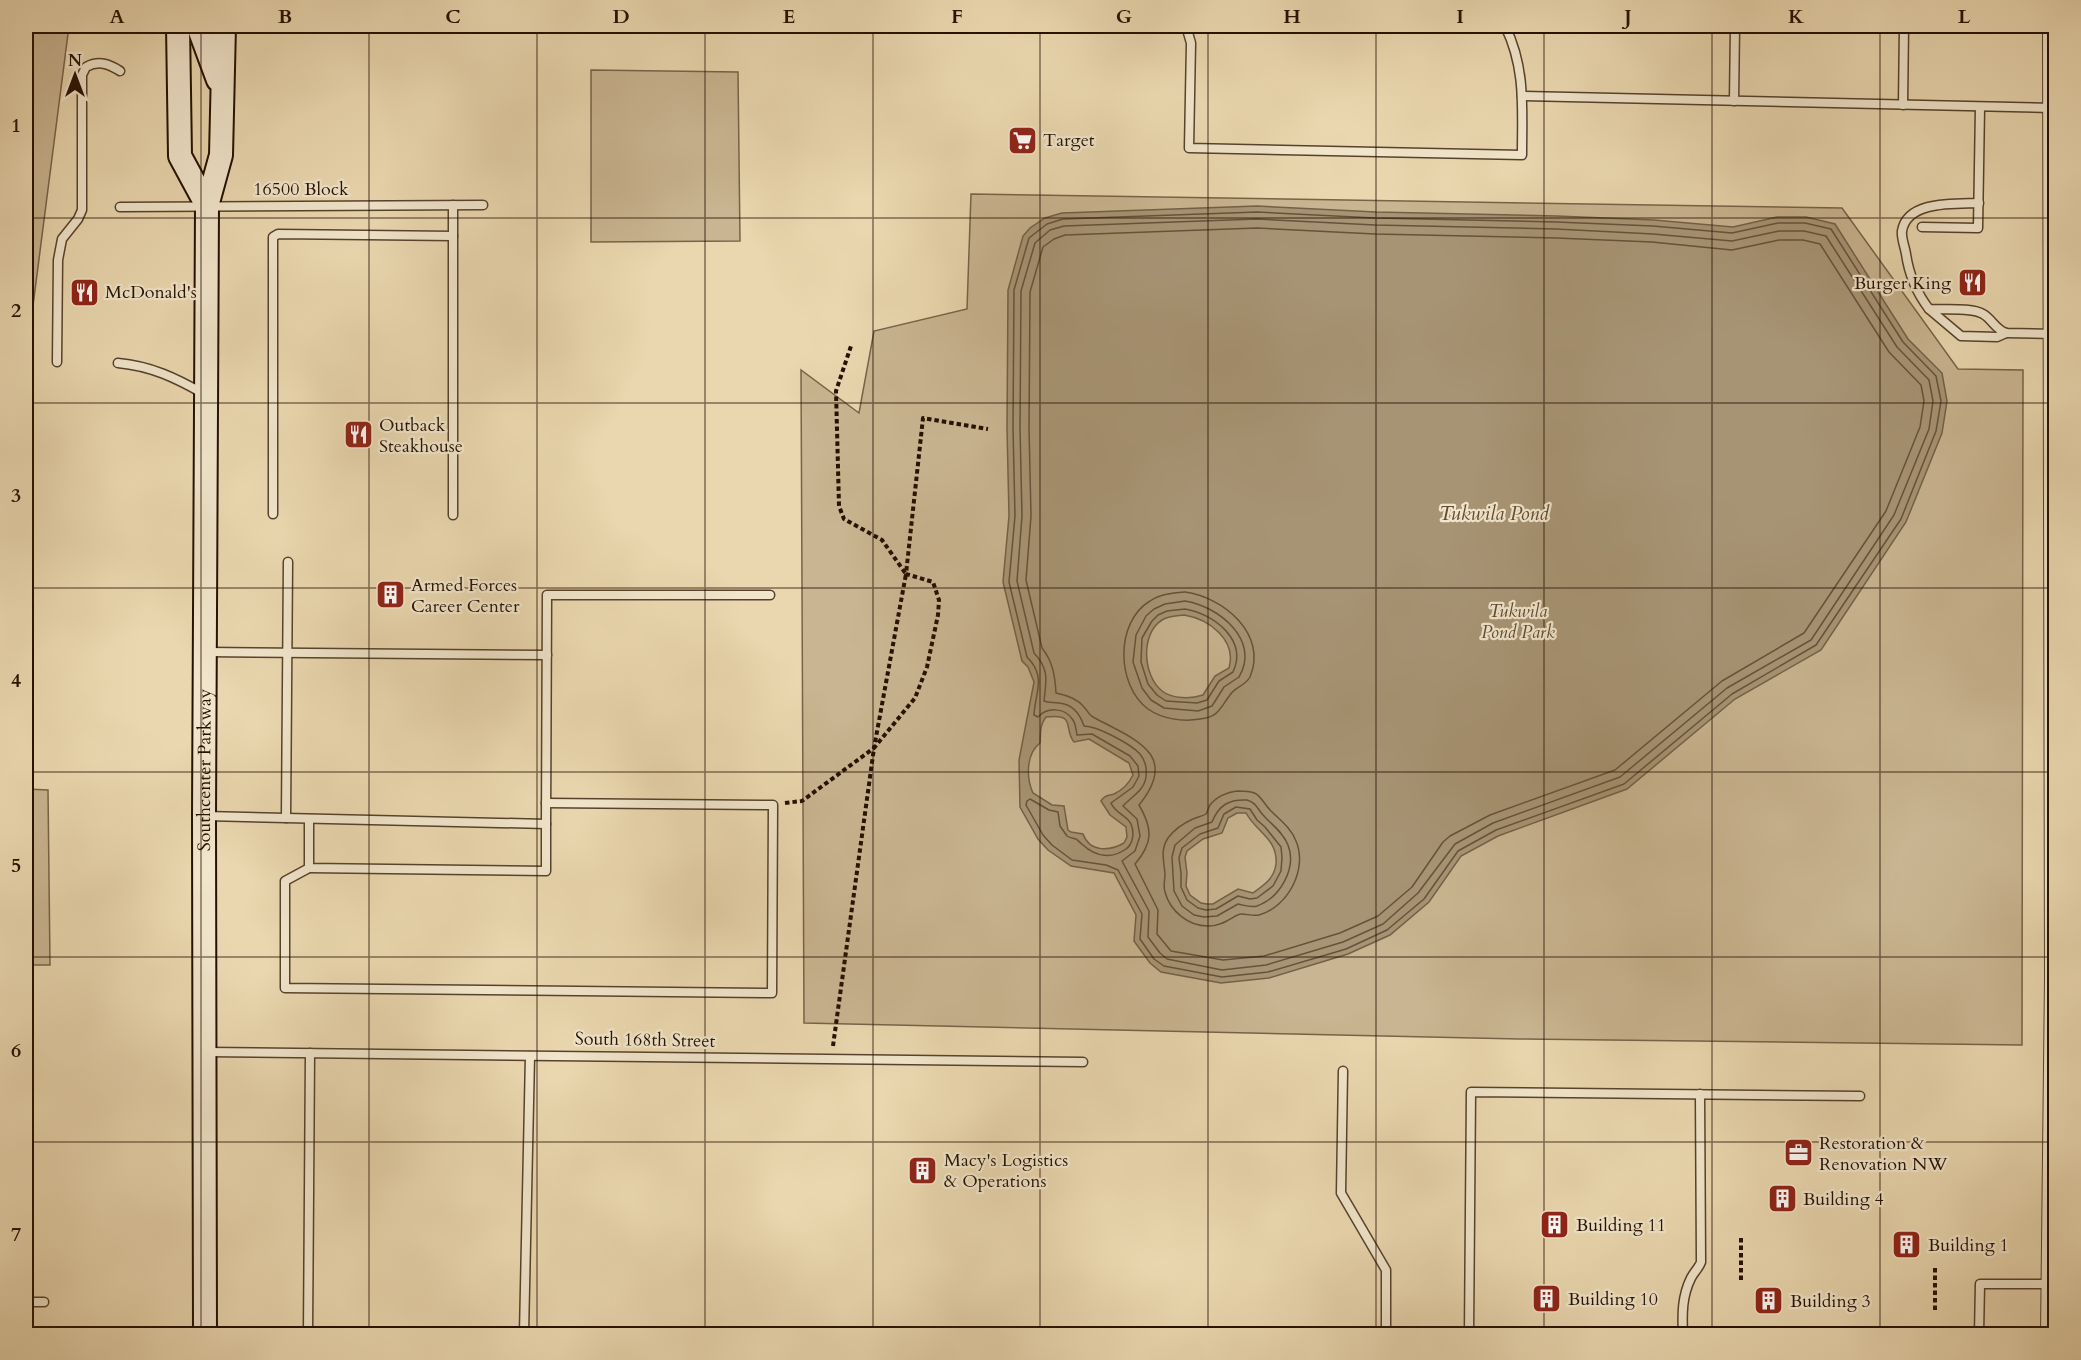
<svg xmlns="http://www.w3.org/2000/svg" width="2081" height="1360" font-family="Cardo,serif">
<rect width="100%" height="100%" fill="#ead7af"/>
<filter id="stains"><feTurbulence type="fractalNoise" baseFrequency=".00333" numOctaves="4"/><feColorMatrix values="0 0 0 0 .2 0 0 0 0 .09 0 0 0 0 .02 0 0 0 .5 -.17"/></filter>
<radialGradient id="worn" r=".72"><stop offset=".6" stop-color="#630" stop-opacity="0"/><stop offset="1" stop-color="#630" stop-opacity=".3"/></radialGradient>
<g fill="#c9b591" stroke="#776348" stroke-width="1.5">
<path d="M 26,26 L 69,26 L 26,360 Z"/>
<path d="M 591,70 L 738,72 L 740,241 L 591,242 Z"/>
<path d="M 971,194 L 1842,208 L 1958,369 L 2023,370 L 2022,1045 L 1519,1039 L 804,1023 L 801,370 L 859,413 L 874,331 L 967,309 Z"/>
<path d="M 26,789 L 48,790 L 50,965 L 26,965 Z"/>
</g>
<path fill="#a79474" stroke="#736046" stroke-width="1.5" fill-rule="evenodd" d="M 1257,206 L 1376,212 L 1557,216 L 1654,220 L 1733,227 L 1777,217 L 1806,217 L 1835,224 L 1908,339 L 1942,373 L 1947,401 L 1942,433 L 1906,522 L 1821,650 L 1735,699 L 1627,789 L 1498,836 L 1461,856 L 1429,902 L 1390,935 L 1348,954 L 1269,978 L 1221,983 L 1161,972 L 1150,963 L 1134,941 L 1136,915 L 1114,873 L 1071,866 L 1048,850 L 1038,839 L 1020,807 L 1019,760 L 1034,682 L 1028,667 L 1022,661 L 1003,582 L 1009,516 L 1007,428 L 1008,290 L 1023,236 L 1030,228 L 1045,218 L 1062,213 ZM 1184,615 C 1209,619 1237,640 1229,668 L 1215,676 L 1203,695 C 1191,699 1172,699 1162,691 C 1143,676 1140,634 1162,620 C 1168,616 1177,616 1184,615 ZM 1046,717 C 1077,713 1063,729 1074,742 L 1089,739 L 1129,763 L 1133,775 C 1129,783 1123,790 1114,794 C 1107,796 1105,795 1101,801 L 1110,815 L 1126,827 L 1127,837 L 1124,843 C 1110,851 1090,853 1083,834 L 1071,832 L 1068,830 L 1064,806 L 1052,805 L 1033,793 C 1026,778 1026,754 1040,743 C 1041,733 1039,726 1046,717 ZM 1237,813 L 1246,813 C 1257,833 1278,839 1276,864 C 1274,879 1264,885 1253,893 L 1238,889 L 1213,904 L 1207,904 L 1201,903 L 1190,895 L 1186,886 L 1187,873 L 1185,857 L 1187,851 L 1203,839 L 1222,833 L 1228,818 Z"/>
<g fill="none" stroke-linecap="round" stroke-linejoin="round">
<g stroke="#66523a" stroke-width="1.5">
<path d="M 1257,212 L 1375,218 L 1556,222 L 1653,226 L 1732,233 L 1778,223 L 1805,223 L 1831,229 L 1903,342 L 1936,376 L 1941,401 L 1936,431 L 1901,519 L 1816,645 L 1732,694 L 1624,784 L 1496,830 L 1458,851 L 1424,899 L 1387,930 L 1346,949 L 1268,972 L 1222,977 L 1164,966 L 1154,959 L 1140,939 L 1142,914 L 1118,870 L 1106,865 L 1072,860 L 1052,845 L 1043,835 L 1026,805 L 1027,801 L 1030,799 L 1049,810 L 1058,812 L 1060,826 L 1067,836 C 1070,838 1073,838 1076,839 C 1078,840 1080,843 1083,845 C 1096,857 1112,859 1126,849 C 1133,844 1134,834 1132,827 C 1130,816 1115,814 1111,803 L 1133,787 L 1139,776 L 1138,766 L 1130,756 L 1092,734 L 1077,735 C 1076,730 1076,725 1073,720 C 1065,707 1047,707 1038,717 L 1034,715 C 1035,692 1047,677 1027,657 L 1009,582 L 1015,516 L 1013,428 L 1014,290 L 1029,238 L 1047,224 L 1063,219 Z"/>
<path d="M 1257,219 L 1375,225 L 1556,229 L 1653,234 L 1732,241 L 1779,231 L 1804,231 L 1826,236 L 1897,347 L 1929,380 L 1933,401 L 1929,429 L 1894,515 L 1811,640 L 1727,688 L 1620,777 L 1493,823 L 1455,844 L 1418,893 L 1383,924 L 1343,942 L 1266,965 L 1222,970 L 1167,959 L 1160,953 L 1148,937 L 1149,911 L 1122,861 L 1135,851 L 1140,836 L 1137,819 L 1123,806 C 1131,797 1144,791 1146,777 C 1147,769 1145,760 1140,754 C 1131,744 1097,726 1084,726 C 1080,714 1072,704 1059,703 C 1053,702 1049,703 1044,701 C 1046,681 1050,670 1034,653 L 1017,581 L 1022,516 L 1020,428 L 1021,291 L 1035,243 L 1050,230 L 1064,226 Z"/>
<path d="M 1257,228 L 1375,234 L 1556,238 L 1652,242 L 1732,250 L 1779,240 L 1803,240 L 1820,244 L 1889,352 L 1921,385 L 1924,401 L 1920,427 L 1886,511 L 1804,633 L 1722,681 L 1615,770 L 1490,815 L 1450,836 L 1443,842 L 1412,887 L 1378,916 L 1340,933 L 1264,956 L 1223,960 L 1171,951 L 1157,934 L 1158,910 L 1135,864 C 1153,843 1153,829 1139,805 C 1181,753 1133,739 1093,717 C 1089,715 1087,710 1084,707 C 1077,698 1066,695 1056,693 C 1055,676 1053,662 1042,648 L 1026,580 L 1031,516 L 1029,428 L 1030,292 L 1043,247 L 1054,239 L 1065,235 Z"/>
<path d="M 1185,592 C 1223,597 1268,634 1250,677 C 1245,686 1235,687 1230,695 C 1220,708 1219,717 1200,719 C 1183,722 1162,719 1148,709 C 1116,685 1115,622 1150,601 C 1160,594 1173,593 1185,592 Z"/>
<path d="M 1185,601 C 1218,606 1261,640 1239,677 L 1224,687 L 1212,706 L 1198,711 L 1164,708 L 1151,700 L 1142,688 L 1133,662 L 1136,635 L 1146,616 L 1154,609 L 1165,604 Z"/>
<path d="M 1185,609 C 1214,614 1248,640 1233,672 L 1219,681 L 1207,700 L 1197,703 L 1166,701 L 1157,695 L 1148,684 L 1141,662 L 1142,638 L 1152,621 L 1158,615 L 1167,611 Z"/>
<path d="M 1237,791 C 1261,791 1257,795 1270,810 C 1280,820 1291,828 1296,841 C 1308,869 1288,907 1259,915 C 1252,916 1247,914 1241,914 C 1235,914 1223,927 1208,926 C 1188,926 1170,911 1165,892 C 1163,886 1165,880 1165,874 C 1164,861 1160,850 1168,838 C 1174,830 1184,823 1193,819 C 1197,817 1203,816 1206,814 C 1208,811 1208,808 1210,805 C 1216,797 1227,792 1237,791 Z"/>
<path d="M 1247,800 C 1257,803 1257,809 1264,816 C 1272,825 1283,832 1288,845 C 1297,868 1280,898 1257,906 C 1250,908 1244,905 1238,904 L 1217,916 L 1204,917 L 1194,915 L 1182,906 L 1174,891 L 1172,857 L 1175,845 L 1195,828 L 1212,822 C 1219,805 1229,799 1247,800 Z"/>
<path d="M 1236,807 L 1250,809 L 1257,820 L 1265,827 L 1281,847 L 1282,857 L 1281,871 L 1273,886 L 1257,898 L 1250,899 L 1238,896 L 1216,909 L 1206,910 L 1198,908 L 1187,900 L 1181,887 L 1181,873 L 1179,858 L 1182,848 L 1200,834 L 1218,828 L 1224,814 Z"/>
</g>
<defs>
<g id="service">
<path d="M 1186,26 L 1191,43 L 1189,148 L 1522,155 C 1522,109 1526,68 1505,26"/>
<path d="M 1522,96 L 2052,108"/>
<path d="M 1734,101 L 1735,26"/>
<path d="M 1903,105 L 1904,26"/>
<path d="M 1979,203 C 1956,204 1907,200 1902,231 C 1901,238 1905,247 1906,254 C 1909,275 1916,292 1929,309 C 1942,310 1973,307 1983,314 C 1992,319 1995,329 2006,333 L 2053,334"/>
<path d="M 453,205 L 453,515"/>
<path d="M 120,207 L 483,205"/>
<path d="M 1922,227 L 1978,228 L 1980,107"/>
<path d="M 1929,309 L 1961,336 L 1997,337 L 2006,333"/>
<path d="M 57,362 L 58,260 L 62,239 L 78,219 L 82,210 L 82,75 L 86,67 C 99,60 109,64 120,71"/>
<path d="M 118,363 C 151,366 176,378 204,394"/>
<path d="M 273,514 L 273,237 L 278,234 L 453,236"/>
<path d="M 206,652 L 547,655"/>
<path d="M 205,816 L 546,824 L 547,595 L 770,595"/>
<path d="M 286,818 L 288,562"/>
<path d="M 309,819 L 309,868 L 546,871 L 546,824"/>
<path d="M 309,868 L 285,881 L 285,988 L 772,993 L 773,805 L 546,803"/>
<path d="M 206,1052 L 1083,1062"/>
<path d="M 1343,1071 L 1341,1193 L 1386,1270 L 1386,1334"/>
<path d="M 26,1302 L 44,1302"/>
<path d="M 308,1334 L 310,1053"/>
<path d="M 524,1334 L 530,1056"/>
<path d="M 1469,1334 L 1471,1092 L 1860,1096"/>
<path d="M 1683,1334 C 1682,1314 1682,1296 1691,1278 C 1694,1272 1699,1268 1701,1262 L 1700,1094"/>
<path d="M 1979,1334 L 1980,1284 L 2051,1284"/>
</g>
<path id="tertiary" d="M 2051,1334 L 2055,978 L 2053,26"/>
<g id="secondary">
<path d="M 178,26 L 180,156 L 207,206"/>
<path d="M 198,26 L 218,80"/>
<path id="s1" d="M 205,1334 L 204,816 L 207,206 L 221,155 L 224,26"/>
</g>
</defs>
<use href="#service" stroke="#56422c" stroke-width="11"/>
<use href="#tertiary" stroke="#56422c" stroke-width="22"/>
<use href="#secondary" stroke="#251100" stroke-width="26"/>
<g stroke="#251100" stroke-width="4" stroke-dasharray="4.5 3" stroke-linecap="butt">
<path d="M 785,803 L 802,801 L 874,748 L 906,574 L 882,540 L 844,519 L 839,506 L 836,391 L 851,346"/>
<path d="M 833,1046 L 874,748 L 915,698 L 927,667 L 938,615 L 939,600 L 933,582 L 906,574 L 923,418 L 988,429"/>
<path d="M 1741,1280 L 1741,1236"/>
<path d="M 1935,1310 L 1935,1265"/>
</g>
<use href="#service" stroke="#f1e5cb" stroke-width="8"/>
<use href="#tertiary" stroke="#f1e5cb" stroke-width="20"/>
<use href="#secondary" stroke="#f1e5cb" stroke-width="22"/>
<defs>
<path id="cycleway" d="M 2051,1334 L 2055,978 L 2053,26"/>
</defs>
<use href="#cycleway" stroke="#f1e5cb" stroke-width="11"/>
<use href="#cycleway" stroke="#0057b8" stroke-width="8"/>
</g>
<path fill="none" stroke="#251100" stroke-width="1.5" stroke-opacity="0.55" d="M 201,26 L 201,1334M 369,26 L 369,1334M 537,26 L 537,1334M 705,26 L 705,1334M 873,26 L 873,1334M 1040,26 L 1040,1334M 1208,26 L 1208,1334M 1376,26 L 1376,1334M 1544,26 L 1544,1334M 1712,26 L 1712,1334M 1880,26 L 1880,1334M 26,218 L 2056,218M 26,403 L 2056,403M 26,588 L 2056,588M 26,772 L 2056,772M 26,957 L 2056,957M 26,1142 L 2056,1142"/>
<defs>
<symbol id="supermarket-square" viewBox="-11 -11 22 22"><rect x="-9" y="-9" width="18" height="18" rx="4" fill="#8f2418" stroke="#f1e5cb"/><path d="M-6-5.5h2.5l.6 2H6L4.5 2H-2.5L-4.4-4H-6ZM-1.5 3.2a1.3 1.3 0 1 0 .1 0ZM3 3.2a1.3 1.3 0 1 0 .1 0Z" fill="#fff"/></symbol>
<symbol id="restaurant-square" viewBox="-11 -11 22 22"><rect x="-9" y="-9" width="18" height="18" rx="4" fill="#8f2418" stroke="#f1e5cb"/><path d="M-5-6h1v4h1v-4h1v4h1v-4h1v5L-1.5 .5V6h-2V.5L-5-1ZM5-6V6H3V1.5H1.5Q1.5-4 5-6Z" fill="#fff"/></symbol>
<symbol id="building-square" viewBox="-11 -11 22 22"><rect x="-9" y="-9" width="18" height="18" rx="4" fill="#8f2418" stroke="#f1e5cb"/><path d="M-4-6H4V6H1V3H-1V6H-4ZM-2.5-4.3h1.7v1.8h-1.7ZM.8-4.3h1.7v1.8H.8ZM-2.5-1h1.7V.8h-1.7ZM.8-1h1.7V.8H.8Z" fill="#fff"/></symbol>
<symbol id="office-square" viewBox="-11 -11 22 22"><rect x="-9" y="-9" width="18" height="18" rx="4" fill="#8f2418" stroke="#f1e5cb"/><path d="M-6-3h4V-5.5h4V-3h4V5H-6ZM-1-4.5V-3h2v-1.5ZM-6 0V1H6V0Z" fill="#fff"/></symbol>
</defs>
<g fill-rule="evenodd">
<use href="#supermarket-square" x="1006" y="124" width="33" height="33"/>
<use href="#restaurant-square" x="1956" y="266" width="33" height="33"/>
<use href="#restaurant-square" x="68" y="276" width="33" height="33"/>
<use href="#restaurant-square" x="342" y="418" width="33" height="33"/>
<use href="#building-square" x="374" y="578" width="33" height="33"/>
<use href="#office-square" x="1782" y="1136" width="33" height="33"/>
<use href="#building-square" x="906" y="1154" width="33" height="33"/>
<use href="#building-square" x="1766" y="1182" width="33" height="33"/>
<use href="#building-square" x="1538" y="1208" width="33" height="33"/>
<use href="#building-square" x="1890" y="1228" width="33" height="33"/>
<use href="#building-square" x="1530" y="1282" width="33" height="33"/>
<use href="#building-square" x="1752" y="1284" width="33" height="33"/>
</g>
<g text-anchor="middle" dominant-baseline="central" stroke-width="4.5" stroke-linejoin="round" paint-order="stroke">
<g font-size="18" fill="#251100" stroke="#f1e5cb" text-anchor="start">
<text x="1043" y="140">Target</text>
<text x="1951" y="283" text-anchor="end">Burger King</text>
<text x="105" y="292">McDonald's</text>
<text x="379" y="425">Outback<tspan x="379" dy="21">Steakhouse</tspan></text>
<text x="411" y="585">Armed Forces<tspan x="411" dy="21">Career Center</tspan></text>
<text x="1819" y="1143">Restoration &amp;<tspan x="1819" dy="21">Renovation NW</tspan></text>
<text x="944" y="1160">Macy's Logistics<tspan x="944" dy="21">&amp; Operations</tspan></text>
<text x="1803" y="1199">Building 4</text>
<text x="1576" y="1225">Building 11</text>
<text x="1928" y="1245">Building 1</text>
<text x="1568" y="1299">Building 10</text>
<text x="1790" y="1301">Building 3</text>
</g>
<g font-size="18" fill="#251100" stroke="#f1e5cb">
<text x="301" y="189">16500 Block</text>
<text stroke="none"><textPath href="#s1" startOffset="564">Southcenter Parkway</textPath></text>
<text transform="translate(645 1040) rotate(1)">South 168th Street</text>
</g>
<g font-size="18" font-style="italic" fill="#5e4a33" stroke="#f1e5cb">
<text x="1518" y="611">Tukwila<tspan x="1518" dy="21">Pond Park</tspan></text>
</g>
<g font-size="20" font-style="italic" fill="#604c34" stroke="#f1e5cb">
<text x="1494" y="513">Tukwila Pond</text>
</g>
</g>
<rect width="2081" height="1360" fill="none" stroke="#ead7af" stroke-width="66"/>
<g transform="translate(75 75)" stroke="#f1e5cb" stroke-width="4.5" paint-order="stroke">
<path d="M0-4.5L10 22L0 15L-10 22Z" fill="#251100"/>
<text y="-9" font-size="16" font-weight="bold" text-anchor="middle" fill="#251100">N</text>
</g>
<rect x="33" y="33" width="2015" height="1294" fill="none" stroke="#251100" stroke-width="2"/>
<g font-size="20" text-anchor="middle" font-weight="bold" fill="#251100">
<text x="117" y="23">A</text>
<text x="285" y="23">B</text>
<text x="453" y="23">C</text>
<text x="621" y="23">D</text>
<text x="789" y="23">E</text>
<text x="957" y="23">F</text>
<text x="1124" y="23">G</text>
<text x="1292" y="23">H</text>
<text x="1460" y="23">I</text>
<text x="1628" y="23">J</text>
<text x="1796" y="23">K</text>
<text x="1964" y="23">L</text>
<text x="16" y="132">1</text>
<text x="16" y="317">2</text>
<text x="16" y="502">3</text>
<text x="16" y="687">4</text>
<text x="16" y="872">5</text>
<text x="16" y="1057">6</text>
<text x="16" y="1241">7</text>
</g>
<rect width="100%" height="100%" filter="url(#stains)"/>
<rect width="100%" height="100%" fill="url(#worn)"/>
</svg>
